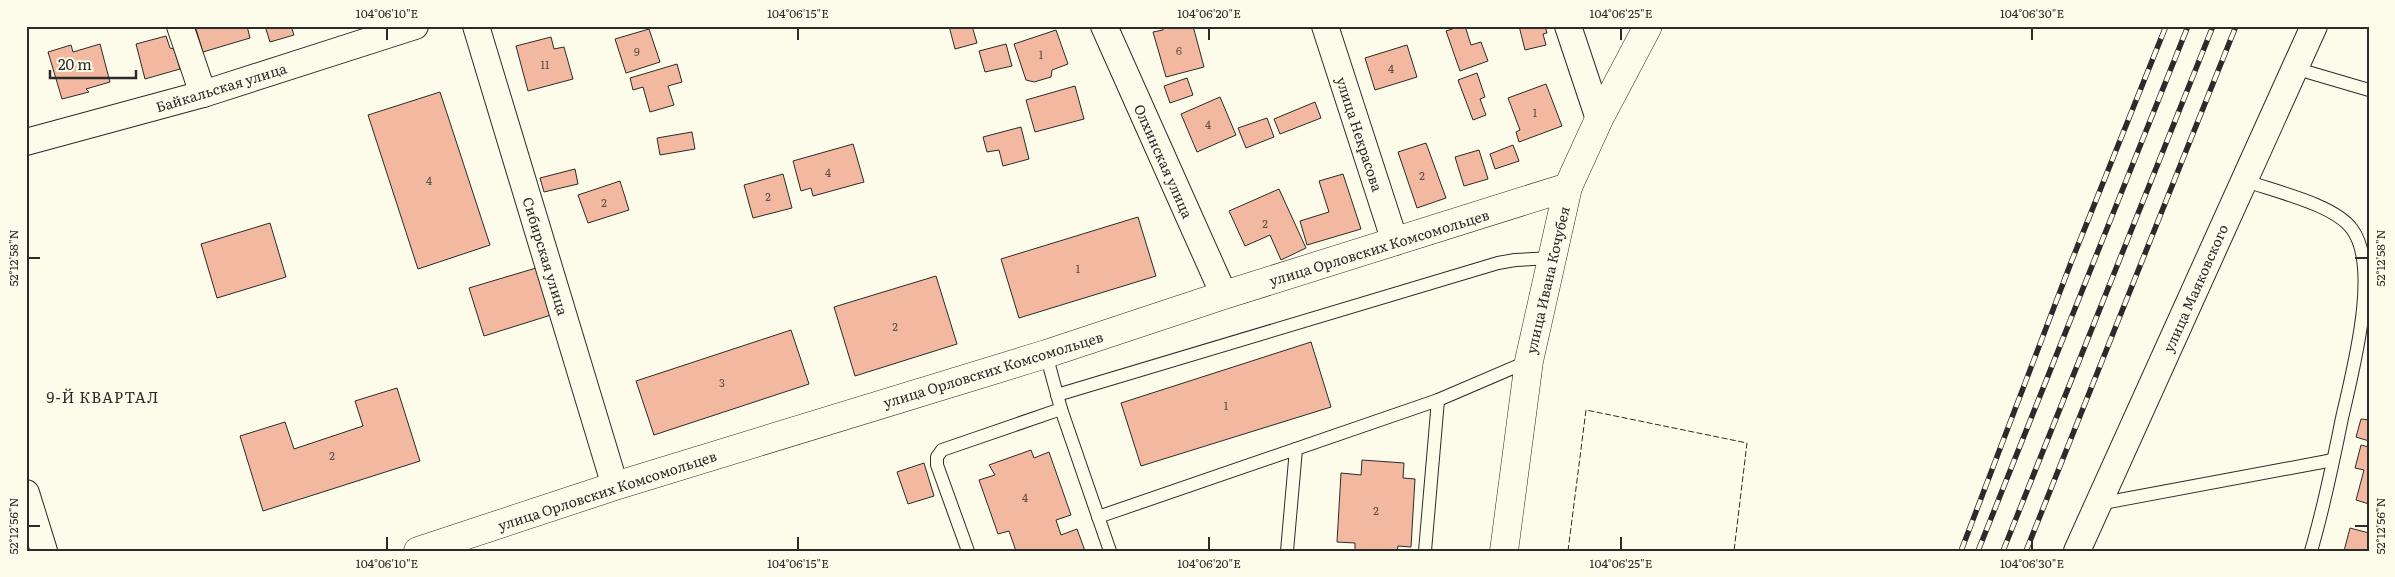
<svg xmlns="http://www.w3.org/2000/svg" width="2395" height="577" font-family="Literata,serif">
<rect width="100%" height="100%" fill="#fdfbea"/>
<g fill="#f2b8a0" stroke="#2b2b2b">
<path d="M 195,26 L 247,26 L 250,38 L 203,52 Z"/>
<path d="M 265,26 L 291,26 L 294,35 L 270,42 Z"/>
<path d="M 949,26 L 972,26 L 977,43 L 955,49 Z"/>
<path d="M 1163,26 L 1193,26 L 1204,67 L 1166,77 L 1153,32 L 1163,30 Z"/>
<path d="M 1461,26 L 1465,26 L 1471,45 L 1481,42 L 1488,61 L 1460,71 L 1446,31 Z"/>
<path d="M 1519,26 L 1545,26 L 1547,33 L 1543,34 L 1546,45 L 1525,50 Z"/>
<path d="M 649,29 L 660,62 L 626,73 L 615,39 Z"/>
<path d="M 1056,30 L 1068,64 L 1052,70 L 1051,77 L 1034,82 L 1026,80 L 1014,44 Z"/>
<path d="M 166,36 L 170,48 L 174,49 L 180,69 L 145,79 L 136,44 Z"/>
<path d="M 551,37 L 554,49 L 564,47 L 573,79 L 528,91 L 516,46 Z"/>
<path d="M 100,44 L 110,82 L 86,89 L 89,92 L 62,99 L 48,52 L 71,45 L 73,52 Z"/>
<path d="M 1006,44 L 1012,66 L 985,72 L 979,51 Z"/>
<path d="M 1407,45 L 1417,77 L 1375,90 L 1365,58 Z"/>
<path d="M 677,64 L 682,82 L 668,86 L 674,105 L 650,112 L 643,87 L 633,90 L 630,78 Z"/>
<path d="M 1477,73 L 1485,97 L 1480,99 L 1486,115 L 1473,120 L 1458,80 Z"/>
<path d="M 1187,78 L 1193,95 L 1170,103 L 1164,86 Z"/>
<path d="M 1546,84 L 1562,126 L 1519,142 L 1516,132 L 1520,130 L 1508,98 Z"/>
<path d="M 1075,86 L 1084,119 L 1035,132 L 1026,100 Z"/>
<path d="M 440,92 L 490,245 L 418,269 L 368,115 Z"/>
<path d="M 1220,97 L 1236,135 L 1197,152 L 1181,114 Z"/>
<path d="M 1315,102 L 1321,118 L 1280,134 L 1274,119 Z"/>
<path d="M 1267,118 L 1274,137 L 1246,148 L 1238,128 Z"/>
<path d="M 1021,127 L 1029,159 L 1003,166 L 999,150 L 987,152 L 983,137 Z"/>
<path d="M 692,132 L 695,149 L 660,155 L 657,138 Z"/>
<path d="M 1426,143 L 1446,198 L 1417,208 L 1398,152 Z"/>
<path d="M 853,144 L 864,182 L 813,196 L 811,188 L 801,191 L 793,161 Z"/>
<path d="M 1513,145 L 1519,161 L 1495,169 L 1490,154 Z"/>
<path d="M 1479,150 L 1488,179 L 1464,186 L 1455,157 Z"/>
<path d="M 575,169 L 578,184 L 544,192 L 540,178 Z"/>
<path d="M 783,174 L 792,208 L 753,218 L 744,185 Z"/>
<path d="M 1343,174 L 1361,229 L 1307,245 L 1300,221 L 1329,212 L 1319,181 Z"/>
<path d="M 620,181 L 629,210 L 588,223 L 578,195 Z"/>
<path d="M 1279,189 L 1306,248 L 1281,260 L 1270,235 L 1245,246 L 1229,211 Z"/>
<path d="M 1138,217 L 1156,276 L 1019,318 L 1001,259 Z"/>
<path d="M 270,223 L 286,277 L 217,298 L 201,244 Z"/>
<path d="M 536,268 L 551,315 L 484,336 L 469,288 Z"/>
<path d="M 936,276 L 957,344 L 855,376 L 834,307 Z"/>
<path d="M 791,330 L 809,384 L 654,435 L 636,381 Z"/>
<path d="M 1311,342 L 1331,407 L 1141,466 L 1121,403 Z"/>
<path d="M 397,388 L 420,461 L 263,511 L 240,436 L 285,422 L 294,449 L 363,426 L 355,401 Z"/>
<path d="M 2361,419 L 2369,420 L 2369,441 L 2356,437 Z"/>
<path d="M 2361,445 L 2369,447 L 2369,504 L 2356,500 L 2364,470 L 2355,468 Z"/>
<path d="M 1031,450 L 1034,458 L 1049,452 L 1071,515 L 1056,520 L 1061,535 L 1077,529 L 1085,551 L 1016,551 L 1009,531 L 998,534 L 979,480 L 995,475 L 989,465 Z"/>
<path d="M 1362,460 L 1404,463 L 1403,478 L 1415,479 L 1411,547 L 1398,546 L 1397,551 L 1355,551 L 1355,543 L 1337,542 L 1341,473 L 1361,475 Z"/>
<path d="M 924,463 L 934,496 L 908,504 L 897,472 Z"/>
<path d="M 2350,528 L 2369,533 L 2369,551 L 2344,551 Z"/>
</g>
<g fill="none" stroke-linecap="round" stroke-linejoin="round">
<defs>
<g id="lane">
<path d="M 2294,68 L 2369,90"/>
<path d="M 2243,180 C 2273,191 2334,204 2352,229 C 2381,268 2352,373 2342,418 C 2333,463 2324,507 2311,551"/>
<path d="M 1046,354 L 1061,409 L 1110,551"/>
<path d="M 1057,395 L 1498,263 L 1515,260 L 1552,258"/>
<path d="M 2098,504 L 2333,460"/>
<path d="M 1098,517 L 1438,400 L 1529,361"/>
<path d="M 968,551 L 937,465 L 937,457 L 942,450 L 1061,409"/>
<path d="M 1287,551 L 1296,449"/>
<path d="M 1425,551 L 1438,400"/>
</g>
<g id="street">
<path d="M 180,26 L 203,94"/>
<path d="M 476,26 L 615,486"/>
<path d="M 1104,26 L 1224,295"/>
<path d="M 1325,26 L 1395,242"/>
<path d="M 1568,26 L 1599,119"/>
<path d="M 26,142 L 203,94 L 415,26"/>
<path d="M 26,493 L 44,551"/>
<path d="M 2077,551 L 2314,26"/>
</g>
<g id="secondary">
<path d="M 418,551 L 615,486 L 1046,354 L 1224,295 L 1568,187"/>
<path d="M 1504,551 L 1529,361 L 1568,187 L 1599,119 L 1648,26"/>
</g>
</defs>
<use href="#lane" stroke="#2b2b2b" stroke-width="14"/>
<use href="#street" stroke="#2b2b2b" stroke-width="28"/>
<use href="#secondary" stroke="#2b2b2b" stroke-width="29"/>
<use href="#lane" stroke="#fdfbea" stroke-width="12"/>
<use href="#street" stroke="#fdfbea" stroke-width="26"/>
<use href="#secondary" stroke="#fdfbea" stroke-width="28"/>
<defs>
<g id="rail">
<path d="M 1961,551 L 2072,260 L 2166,26"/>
<path d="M 1978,551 L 2188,26"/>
<path d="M 2003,551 L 2213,26"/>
<path d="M 2026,551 L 2236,26"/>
</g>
</defs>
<use href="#rail" stroke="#2b2b2b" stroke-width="5.5"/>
<use href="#rail" stroke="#fdfbea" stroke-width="4" stroke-dasharray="11" stroke-linecap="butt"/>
<path stroke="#2b2b2b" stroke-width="1" stroke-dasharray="6 2.5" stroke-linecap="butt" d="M 1568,551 L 1586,410 L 1747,443 L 1734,551"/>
</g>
<path fill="none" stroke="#2b2b2b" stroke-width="2" d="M 387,28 L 387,40M 798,28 L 798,40M 1209,28 L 1209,40M 1621,28 L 1621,40M 2032,28 L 2032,40M 28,258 L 40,258M 2355,258 L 2368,258M 28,526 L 40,526M 2355,526 L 2368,526M 387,537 L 387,550M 798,537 L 798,550M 1209,537 L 1209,550M 1621,537 L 1621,550M 2032,537 L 2032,550"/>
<g text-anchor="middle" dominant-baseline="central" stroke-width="4" stroke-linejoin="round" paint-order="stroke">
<g font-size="11" fill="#5d4e48">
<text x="1179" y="50">6</text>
<text x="637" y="51">9</text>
<text x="1041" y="54">1</text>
<text x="545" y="64">11</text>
<text x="1391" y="68">4</text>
<text x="1535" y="112">1</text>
<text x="1208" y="124">4</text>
<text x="828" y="172">4</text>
<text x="1422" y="175">2</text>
<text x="429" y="180">4</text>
<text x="768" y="196">2</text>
<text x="604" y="202">2</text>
<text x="1265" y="223">2</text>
<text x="1078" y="268">1</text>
<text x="895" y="326">2</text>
<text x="722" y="382">3</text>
<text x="1226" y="405">1</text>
<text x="332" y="455">2</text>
<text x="1025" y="497">4</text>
<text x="1376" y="510">2</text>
</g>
<g font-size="14" fill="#2b2b2b" stroke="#fdfbea">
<text transform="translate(221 87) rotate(-17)">Байкальская улица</text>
<text transform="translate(1360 134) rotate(72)">улица Некрасова</text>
<text transform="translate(1164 161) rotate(66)">Олхинская улица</text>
<text transform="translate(1379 247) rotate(-17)">улица Орловских Комсомольцев</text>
<text transform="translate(546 256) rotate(73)">Сибирская улица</text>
<text transform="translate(1547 280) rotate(-77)">улица Ивана Кочубея</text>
<text transform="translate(2195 288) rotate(-66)">улица Маяковского</text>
<text transform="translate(993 369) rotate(-17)">улица Орловских Комсомольцев</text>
<text transform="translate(607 490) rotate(-18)">улица Орловских Комсомольцев</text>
</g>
<g font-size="15" letter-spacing="1" fill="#2b2b2b" stroke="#fdfbea">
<text x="103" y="396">9-Й КВАРТАЛ</text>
</g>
</g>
<rect width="2395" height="577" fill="none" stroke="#fdfbea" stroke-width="55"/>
<path d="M50 70v8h86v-8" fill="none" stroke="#2b2b2b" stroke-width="2.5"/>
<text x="58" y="70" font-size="15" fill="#2b2b2b" stroke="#fdfbea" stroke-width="4" paint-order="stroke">20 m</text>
<rect x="28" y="28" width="2340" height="522" fill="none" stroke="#2b2b2b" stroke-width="2"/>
<g font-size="12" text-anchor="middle" fill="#2b2b2b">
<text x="387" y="18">104°06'10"E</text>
<text x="798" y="18">104°06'15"E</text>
<text x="1209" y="18">104°06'20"E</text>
<text x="1621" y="18">104°06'25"E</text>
<text x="2032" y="18">104°06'30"E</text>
<text transform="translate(14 258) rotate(-90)" y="4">52°12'58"N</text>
<text transform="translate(2381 258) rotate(-90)" y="4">52°12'58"N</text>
<text transform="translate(14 526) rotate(-90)" y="4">52°12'56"N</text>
<text transform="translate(2381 526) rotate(-90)" y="4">52°12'56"N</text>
<text x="387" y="568">104°06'10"E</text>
<text x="798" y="568">104°06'15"E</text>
<text x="1209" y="568">104°06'20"E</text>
<text x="1621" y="568">104°06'25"E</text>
<text x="2032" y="568">104°06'30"E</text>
</g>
</svg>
